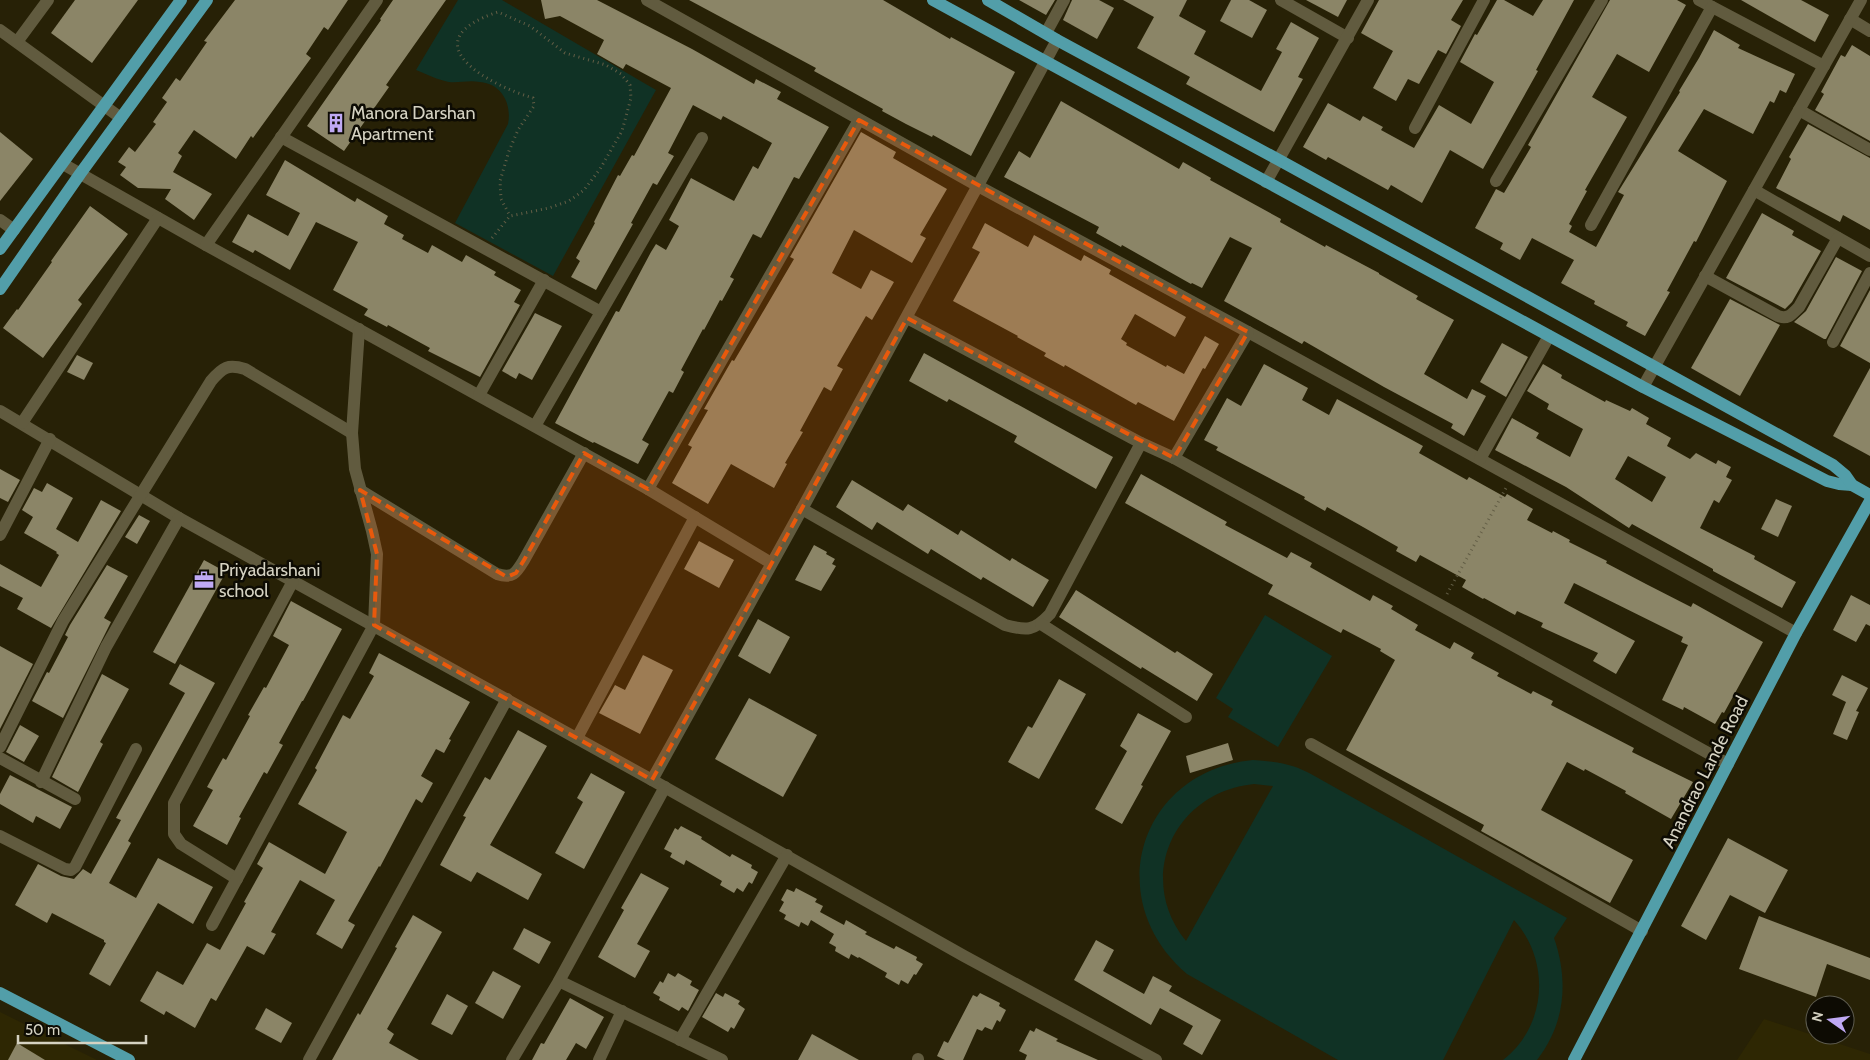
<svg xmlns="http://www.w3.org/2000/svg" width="1870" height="1060" font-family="Cabin,sans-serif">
<rect width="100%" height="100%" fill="#272106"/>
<g fill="#2e2703">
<path d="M 0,1012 L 97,1060 L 0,1060 Z"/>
<path d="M 1764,1019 L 1870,1054 L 1870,1060 L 1737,1060 Z"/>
</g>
<g fill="#103225" fill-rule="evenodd">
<path d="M 458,0 L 502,0 L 656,90 L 553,276 L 455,223 L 508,124 C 512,104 502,84 480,82 C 469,80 459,83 449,82 C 438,80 426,74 416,70 Z"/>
<path d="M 1265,615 L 1332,656 L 1278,747 L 1228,717 L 1233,709 L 1216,698 Z"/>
<path d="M 1253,760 C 1274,761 1293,764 1311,774 L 1567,918 L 1554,938 C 1569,981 1565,1024 1537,1060 L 1503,1060 C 1547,1026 1551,961 1514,920 L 1443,1060 L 1338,1060 L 1187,974 C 1100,900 1139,771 1253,760 ZM 1254,784 L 1273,786 L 1186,941 C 1135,878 1174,792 1254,784 Z"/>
</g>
<g fill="#8b8567" fill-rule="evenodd">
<path d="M 75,0 L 138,0 L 92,63 L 51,33 Z"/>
<path d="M 235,0 L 348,0 L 328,30 L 324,27 L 306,54 L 311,58 L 253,138 L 251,136 L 236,159 L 194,130 L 178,153 L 182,156 L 173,172 L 212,194 L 194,220 L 165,199 L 171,189 L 138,188 L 120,175 L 126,167 L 118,162 L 129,147 L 135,152 L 156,124 L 153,122 L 167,102 L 162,98 L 176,78 L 180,81 L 207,42 L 204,41 Z"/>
<path d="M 393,0 L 446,0 L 386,85 L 389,87 L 344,151 L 307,126 L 381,20 L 380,19 Z"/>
<path d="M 541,0 L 597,0 L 692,49 L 754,84 L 756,79 L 781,92 L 777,99 L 829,127 L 799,179 L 794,177 L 761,238 L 753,234 L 730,277 L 734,279 L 722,301 L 720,300 L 704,330 L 703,329 L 681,370 L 684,372 L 673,393 L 669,391 L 642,440 L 649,444 L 638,464 L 594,442 L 593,443 L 555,423 L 616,311 L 619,312 L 651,252 L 656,244 L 666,250 L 679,226 L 669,220 L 691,178 L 734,201 L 753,166 L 758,169 L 772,143 L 723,116 L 721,120 L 693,105 L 668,153 L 674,156 L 657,185 L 653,183 L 631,223 L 633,224 L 596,290 L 571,277 L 580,261 L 576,258 L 595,223 L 594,222 L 605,200 L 618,175 L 620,176 L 632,155 L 634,156 L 671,88 L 626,64 L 623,69 L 597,54 L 604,40 L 560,16 L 545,19 Z"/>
<path d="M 689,0 L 883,0 L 950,39 L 951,37 L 1015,72 L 971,156 L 933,135 L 932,137 L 906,124 L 882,111 L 883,109 L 814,71 L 816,68 Z"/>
<path d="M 1019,0 L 1055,0 L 1046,15 Z"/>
<path d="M 1072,0 L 1099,0 L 1114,8 L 1097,39 L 1063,20 Z"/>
<path d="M 1123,0 L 1187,0 L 1179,16 L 1206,31 L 1194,54 L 1261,91 L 1282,52 L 1276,49 L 1291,22 L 1319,38 L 1298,77 L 1303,79 L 1274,132 L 1186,84 L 1190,77 L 1137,48 L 1154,17 Z"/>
<path d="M 1231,0 L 1249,0 L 1267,10 L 1252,38 L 1220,21 Z"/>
<path d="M 1306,0 L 1347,0 L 1338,17 Z"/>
<path d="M 1379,0 L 1463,0 L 1451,20 L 1461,26 L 1446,54 L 1438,50 L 1419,84 L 1408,79 L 1396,101 L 1373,88 L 1393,51 L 1361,33 Z"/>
<path d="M 1497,0 L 1504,0 L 1533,16 L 1543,0 L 1574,0 L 1536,70 L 1538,71 L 1483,169 L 1450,150 L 1422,203 L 1391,185 L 1388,190 L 1328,157 L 1326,160 L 1303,147 L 1328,103 L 1360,121 L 1363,116 L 1383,127 L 1381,130 L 1414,148 L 1439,105 L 1471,124 L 1494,82 L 1460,62 L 1475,34 L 1477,35 Z"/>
<path d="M 1610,0 L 1677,0 L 1686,5 L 1649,72 L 1617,54 L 1592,97 L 1627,117 L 1585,190 L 1587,191 L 1569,224 L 1572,226 L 1569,232 L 1596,247 L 1624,195 L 1618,192 L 1680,92 L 1679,91 L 1699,58 L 1714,30 L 1740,45 L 1738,48 L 1795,74 L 1786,93 L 1780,90 L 1774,103 L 1770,101 L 1753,134 L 1704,109 L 1678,151 L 1727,181 L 1696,242 L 1694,241 L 1667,291 L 1670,292 L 1645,336 L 1626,326 L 1628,322 L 1594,304 L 1595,301 L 1561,283 L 1574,260 L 1532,238 L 1520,260 L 1500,249 L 1503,243 L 1475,228 L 1496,189 L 1504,193 L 1531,147 L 1528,145 Z"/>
<path d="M 1741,0 L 1801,0 L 1829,15 L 1815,42 Z"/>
<path d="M 1852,45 L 1870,56 L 1870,141 L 1815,110 L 1824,94 L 1821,92 L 1841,55 L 1845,57 Z"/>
<path d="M 1061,101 L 1179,169 L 1183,162 L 1211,178 L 1210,180 L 1281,219 L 1280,222 L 1325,247 L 1326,245 L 1379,273 L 1379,274 L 1418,296 L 1416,299 L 1454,320 L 1424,374 L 1467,399 L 1472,389 L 1486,396 L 1464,436 L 1451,428 L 1453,424 L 1384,387 L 1304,341 L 1302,344 L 1224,301 L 1252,248 L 1230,237 L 1202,288 L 1192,283 L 1191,284 L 1122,245 L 1121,247 L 1096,233 L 1099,227 L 1004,177 L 1019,151 L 1030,158 Z"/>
<path d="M 1808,124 L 1870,158 L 1870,230 L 1843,215 L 1840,222 L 1776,188 L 1791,159 L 1789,157 Z"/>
<path d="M 0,132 L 33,159 L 0,201 Z"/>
<path d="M 861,132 L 896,152 L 893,158 L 947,189 L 920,235 L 926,238 L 912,263 L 854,230 L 832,273 L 861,289 L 871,270 L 894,282 L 872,320 L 866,316 L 837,366 L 843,369 L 831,391 L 824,387 L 800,431 L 803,432 L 785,463 L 787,464 L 774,488 L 731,464 L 708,504 L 672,483 L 692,447 L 688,445 L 708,410 L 704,409 L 732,360 L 734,361 L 794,259 L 790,257 Z"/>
<path d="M 285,160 L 355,202 L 357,198 L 388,216 L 384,224 L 404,235 L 402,239 L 428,253 L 432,245 L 462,262 L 466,255 L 496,272 L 494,275 L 521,290 L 514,302 L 520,305 L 480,377 L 428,351 L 430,348 L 388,325 L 387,327 L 364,315 L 368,309 L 333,290 L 358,242 L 316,222 L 290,270 L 255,250 L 253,253 L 232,242 L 248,214 L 288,236 L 300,213 L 266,195 Z"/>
<path d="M 90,206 L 128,234 L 78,300 L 82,304 L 43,358 L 3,328 L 17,309 L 18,310 L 52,262 L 51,261 Z"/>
<path d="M 1762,213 L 1794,231 L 1792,235 L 1821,251 L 1792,302 L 1785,309 L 1726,278 Z"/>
<path d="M 985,223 L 1028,247 L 1034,235 L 1081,261 L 1084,255 L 1111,270 L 1109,274 L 1186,317 L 1175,337 L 1135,314 L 1121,339 L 1127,343 L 1126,345 L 1166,367 L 1167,365 L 1184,374 L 1205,336 L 1219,344 L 1205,369 L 1203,368 L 1174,421 L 1138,402 L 1136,405 L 1065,365 L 1064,367 L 1044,356 L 1046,353 L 1017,337 L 1018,336 L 953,301 L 980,252 L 972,248 Z"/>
<path d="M 1836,257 L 1862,271 L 1826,339 L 1824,339 L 1794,322 L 1806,311 Z"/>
<path d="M 1870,290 L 1870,363 L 1840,346 Z"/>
<path d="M 1730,299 L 1780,325 L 1740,396 L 1691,368 Z"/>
<path d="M 535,313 L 562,326 L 532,380 L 519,373 L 516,379 L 502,371 Z"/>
<path d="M 1502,343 L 1528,357 L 1506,397 L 1480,382 Z"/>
<path d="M 924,353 L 1113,457 L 1096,489 L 1014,442 L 1017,436 L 949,399 L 947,402 L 909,381 Z"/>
<path d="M 77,355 L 93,363 L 84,380 L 67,372 Z"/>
<path d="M 1264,364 L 1308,388 L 1302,400 L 1329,415 L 1337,399 L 1423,446 L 1419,453 L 1467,480 L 1469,477 L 1505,497 L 1507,494 L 1533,509 L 1527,520 L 1552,533 L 1553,531 L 1570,540 L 1569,542 L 1607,561 L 1606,563 L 1646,584 L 1691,607 L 1693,603 L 1763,642 L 1724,713 L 1722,712 L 1715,724 L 1684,707 L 1683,710 L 1662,700 L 1688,645 L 1681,642 L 1683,637 L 1574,583 L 1564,603 L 1635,641 L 1616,674 L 1593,661 L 1598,653 L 1541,627 L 1543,623 L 1517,611 L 1515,615 L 1484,598 L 1483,599 L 1462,587 L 1466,580 L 1420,555 L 1416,562 L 1396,551 L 1398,547 L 1363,527 L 1327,507 L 1325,511 L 1304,499 L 1305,497 L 1216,450 L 1218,447 L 1204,440 L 1227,398 L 1241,406 Z"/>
<path d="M 1543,364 L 1562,375 L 1561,378 L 1605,402 L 1606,400 L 1630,411 L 1632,408 L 1649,418 L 1646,424 L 1671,438 L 1667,446 L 1690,459 L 1696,453 L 1716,464 L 1718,460 L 1731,467 L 1726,477 L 1732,480 L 1727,489 L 1719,503 L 1714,500 L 1700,528 L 1755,556 L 1754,559 L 1796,582 L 1782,608 L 1713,571 L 1713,569 L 1632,524 L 1629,528 L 1566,487 L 1495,450 L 1512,418 L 1539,433 L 1536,438 L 1570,457 L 1583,429 L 1547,409 L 1549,404 L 1527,391 ZM 1628,456 L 1666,477 L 1652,502 L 1615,479 Z"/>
<path d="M 1870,368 L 1870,456 L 1833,436 Z"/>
<path d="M 0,469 L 20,480 L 8,502 L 0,498 Z"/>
<path d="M 1141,474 L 1227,522 L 1225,525 L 1287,558 L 1291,552 L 1312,563 L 1310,567 L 1370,601 L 1373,595 L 1393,606 L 1391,609 L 1418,625 L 1415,630 L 1450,649 L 1454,642 L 1474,653 L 1471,658 L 1499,673 L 1497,676 L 1531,694 L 1533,691 L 1553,701 L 1551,705 L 1634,748 L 1632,752 L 1693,782 L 1671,819 L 1625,793 L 1626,791 L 1585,769 L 1584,771 L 1567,762 L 1541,810 L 1633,860 L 1610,903 L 1481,831 L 1484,825 L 1346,750 L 1395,660 L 1380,651 L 1381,649 L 1343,629 L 1341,633 L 1268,594 L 1273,585 L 1125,503 Z"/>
<path d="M 852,480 L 903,511 L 908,504 L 958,535 L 961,530 L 1010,561 L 1012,558 L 1049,580 L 1033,607 L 983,577 L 981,580 L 931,549 L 928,554 L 877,522 L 872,530 L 836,507 Z"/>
<path d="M 47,483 L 73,498 L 56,529 L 78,542 L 101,500 L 121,511 L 51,628 L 17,609 L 23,598 L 0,586 L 0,564 L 41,587 L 59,555 L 56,553 L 57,552 L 24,533 L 33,517 L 22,510 L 34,488 L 42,492 Z"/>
<path d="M 1776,499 L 1792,506 L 1778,537 L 1761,529 Z"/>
<path d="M 139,515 L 150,521 L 137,544 L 125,537 Z"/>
<path d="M 699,541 L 734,560 L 719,588 L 684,569 Z"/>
<path d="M 814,545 L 827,552 L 826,554 L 835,559 L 832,564 L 836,566 L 821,591 L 795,580 Z"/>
<path d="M 204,560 L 226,572 L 175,664 L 153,652 Z"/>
<path d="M 107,565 L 128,576 L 104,618 L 111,622 L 63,718 L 32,701 L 47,672 L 49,673 L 68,637 L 65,635 L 70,625 Z"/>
<path d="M 1076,590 L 1175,653 L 1177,651 L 1213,674 L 1197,701 L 1142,667 L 1141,669 L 1059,617 Z"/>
<path d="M 1851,595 L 1870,605 L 1870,626 L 1866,624 L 1856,642 L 1833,630 Z"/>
<path d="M 291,601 L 342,629 L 303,701 L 302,701 L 279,743 L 283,745 L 267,774 L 264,772 L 239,817 L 241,818 L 227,845 L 193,826 L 213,790 L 207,787 L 223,758 L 226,760 L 250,716 L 248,715 L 264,687 L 266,688 L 289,645 L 273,636 Z"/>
<path d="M 758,619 L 790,637 L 770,674 L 738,656 Z"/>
<path d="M 0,646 L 33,664 L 0,729 Z"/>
<path d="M 379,653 L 470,702 L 449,739 L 451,740 L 444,753 L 436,749 L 421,776 L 433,783 L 422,803 L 416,799 L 380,867 L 379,866 L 348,921 L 355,925 L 342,949 L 316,934 L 335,900 L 300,880 L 271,932 L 276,934 L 264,955 L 247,946 L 216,1001 L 211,998 L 195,1028 L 166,1011 L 164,1015 L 140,1001 L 157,971 L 183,985 L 207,943 L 220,950 L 246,903 L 244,902 L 263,868 L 257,864 L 269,842 L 325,874 L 347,832 L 298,804 L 317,770 L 315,768 L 343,715 L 350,719 L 374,676 L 369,673 Z"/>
<path d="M 643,655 L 673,670 L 640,734 L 599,713 L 615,685 L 625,690 Z"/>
<path d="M 180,664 L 215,683 L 128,841 L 131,843 L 109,883 L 136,898 L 158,858 L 213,887 L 193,924 L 158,903 L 110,986 L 89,974 L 106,943 L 104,942 L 104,940 L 52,913 L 47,923 L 15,905 L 38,864 L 61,876 L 74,879 L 83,869 L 91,874 L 121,820 L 116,818 L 185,693 L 169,684 Z"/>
<path d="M 102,674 L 129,689 L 100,742 L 103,744 L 78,792 L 52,777 Z"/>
<path d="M 1842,675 L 1868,688 L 1856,711 L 1859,712 L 1847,740 L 1833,734 L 1846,702 L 1832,695 Z"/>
<path d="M 1059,679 L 1086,694 L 1039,779 L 1008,762 L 1028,726 L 1032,728 Z"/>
<path d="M 749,698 L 817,735 L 783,797 L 715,759 Z"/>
<path d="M 1138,713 L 1171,731 L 1141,785 L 1143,786 L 1122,824 L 1095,809 L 1127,751 L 1120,746 Z"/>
<path d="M 20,725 L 39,736 L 24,762 L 6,752 Z"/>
<path d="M 518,730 L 547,746 L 490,845 L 542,874 L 528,900 L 477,872 L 471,882 L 440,865 L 466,817 L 463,816 L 485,777 L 490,780 Z"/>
<path d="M 1228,743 L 1233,760 L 1190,773 L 1186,756 Z"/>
<path d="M 591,773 L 625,792 L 584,869 L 555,853 L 583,802 L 577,798 Z"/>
<path d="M 10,775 L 72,807 L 60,829 L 36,816 L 33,823 L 0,804 L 0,794 Z"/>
<path d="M 681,826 L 702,837 L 701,839 L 730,857 L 732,854 L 752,865 L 751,868 L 758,872 L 752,884 L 749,882 L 743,892 L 737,888 L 734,893 L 720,885 L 722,881 L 686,860 L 684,865 L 670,857 L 672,853 L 664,849 L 675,828 L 678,830 Z"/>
<path d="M 1728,838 L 1788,870 L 1765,913 L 1730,895 L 1706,940 L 1681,926 Z"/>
<path d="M 641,873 L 669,888 L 637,944 L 650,951 L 635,978 L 598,957 L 624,910 L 621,908 Z"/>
<path d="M 796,888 L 817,899 L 815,902 L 823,906 L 820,912 L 844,925 L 846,920 L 867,932 L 865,934 L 894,949 L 896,946 L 917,957 L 916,960 L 923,964 L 916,975 L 914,974 L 908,984 L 901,980 L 899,985 L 885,977 L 887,973 L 859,957 L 858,958 L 851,954 L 849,959 L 835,951 L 836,947 L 829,943 L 834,934 L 811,920 L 808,926 L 801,922 L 799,927 L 784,919 L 786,915 L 779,911 L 784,902 L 781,900 L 787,889 L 794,892 Z"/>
<path d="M 413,915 L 442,932 L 387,1029 L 394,1034 L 389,1043 L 419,1060 L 332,1060 L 358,1013 L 360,1015 L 397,948 L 395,947 Z"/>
<path d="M 1759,916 L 1870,958 L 1870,980 L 1827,964 L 1816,997 L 1739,969 Z"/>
<path d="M 524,928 L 551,942 L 539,964 L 513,949 Z"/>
<path d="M 1096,940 L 1114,950 L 1103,971 L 1144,994 L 1153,976 L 1172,986 L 1169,991 L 1221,1020 L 1202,1055 L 1183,1044 L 1193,1026 L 1160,1008 L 1151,1025 L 1074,980 Z"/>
<path d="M 493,971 L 521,986 L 503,1019 L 475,1003 Z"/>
<path d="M 668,973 L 675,977 L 678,973 L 692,981 L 690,985 L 699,990 L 688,1011 L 682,1007 L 679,1011 L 659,1000 L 660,997 L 653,993 L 660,981 L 663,983 Z"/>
<path d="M 716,993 L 723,997 L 725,993 L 740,1001 L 738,1004 L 745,1009 L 734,1029 L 731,1027 L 728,1032 L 702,1017 Z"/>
<path d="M 980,993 L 1000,1003 L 999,1006 L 1006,1010 L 1000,1022 L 997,1020 L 992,1030 L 985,1027 L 982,1031 L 977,1029 L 963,1060 L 945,1060 L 937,1056 L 944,1041 L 948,1043 L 973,995 L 977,997 Z"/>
<path d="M 447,994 L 468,1006 L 452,1035 L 431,1024 Z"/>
<path d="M 570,998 L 604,1017 L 586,1049 L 576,1043 L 566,1060 L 532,1060 L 541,1043 L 544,1044 Z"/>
<path d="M 266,1008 L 292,1023 L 281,1043 L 255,1029 Z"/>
<path d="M 1036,1028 L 1058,1039 L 1056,1041 L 1098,1060 L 1025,1060 L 1027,1055 L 1019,1051 L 1030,1030 L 1034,1032 Z"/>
<path d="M 812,1034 L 859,1060 L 798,1060 Z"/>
<path d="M 17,1043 L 45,1060 L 8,1060 Z"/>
</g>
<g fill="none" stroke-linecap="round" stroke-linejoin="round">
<g stroke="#635e46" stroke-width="3" stroke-dasharray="1 4" stroke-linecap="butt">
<path d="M 492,238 L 510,216 L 549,208 L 569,201 L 584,190 L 600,169 L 622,131 L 631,98 L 630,85 L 621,74 L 606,65 L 565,53 L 530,26 L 498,12 C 410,41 486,84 533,98 L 534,106 L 518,130 L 509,151 L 500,181 L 501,199 L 510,216"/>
<path d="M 1447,594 L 1506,488"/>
</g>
<g stroke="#615b3f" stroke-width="12">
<path d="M 647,0 L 978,186 L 1248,332 L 1796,633"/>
<path d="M 1281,0 L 1348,38"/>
<path d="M 1699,0 L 1824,66"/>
<path d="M 1850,19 L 1870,31"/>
<path d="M 0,30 L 121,118"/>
<path d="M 1046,33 L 1064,0"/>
<path d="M 17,42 L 48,0"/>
<path d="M 1799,110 L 1870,150"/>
<path d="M 1415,128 L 1484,0"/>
<path d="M 281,137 L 601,312"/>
<path d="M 63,164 L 206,245 L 648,489 L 771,563"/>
<path d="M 1496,181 L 1602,0"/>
<path d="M 1266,182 L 1368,0"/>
<path d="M 1754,190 L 1870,256"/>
<path d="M 0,220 L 14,230"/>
<path d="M 1591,225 L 1712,7"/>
<path d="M 206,245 L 377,0"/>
<path d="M 1705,276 L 1778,316 C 1788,320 1792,314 1799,307 L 1838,238"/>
<path d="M 907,318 L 1141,443 L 1174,458 L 1728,764"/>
<path d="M 1833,342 L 1870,273"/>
<path d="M 1643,387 L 1861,0"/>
<path d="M 479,395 L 544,280"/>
<path d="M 0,411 L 179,518 L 652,780 L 964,956 L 1156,1060"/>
<path d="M 22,423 L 158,218"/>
<path d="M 535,426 L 702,138"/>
<path d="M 1174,458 L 1248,332"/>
<path d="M 1480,459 L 1549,336"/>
<path d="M 648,489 L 859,120"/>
<path d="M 360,490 L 497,574 C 513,579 516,573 524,560 L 584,453"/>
<path d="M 802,509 L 1005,625 C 1027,631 1034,631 1050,614 L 1141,443"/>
<path d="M 0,535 L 50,439"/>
<path d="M 1041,624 L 1186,717"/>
<path d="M 577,738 L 695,517"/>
<path d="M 1311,744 L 1642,931"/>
<path d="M 0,747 L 63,621 L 211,381 C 223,367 228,364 245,369 L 352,433"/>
<path d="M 0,758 L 75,799"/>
<path d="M 652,780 L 802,509 L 1057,40"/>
<path d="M 41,782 L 106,647 L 179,518"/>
<path d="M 0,836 L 65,869 L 71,870 L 75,867 L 136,749"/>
<path d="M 237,879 L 181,844 L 174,834 L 174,803 L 293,581"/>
<path d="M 212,925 L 374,625 L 377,554 L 372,531 L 355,469 L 352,433 L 359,329"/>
<path d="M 559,981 L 722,1060"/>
<path d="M 680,1040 L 787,855"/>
<path d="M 309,1060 L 507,699"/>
<path d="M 512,1060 L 559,981 L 665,787"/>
<path d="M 599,1060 L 622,1011"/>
<path d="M 918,1060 L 918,1059"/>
</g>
<g stroke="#529ea9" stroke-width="12">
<path d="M 933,0 L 1643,387 L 1827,481 L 1839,484 L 1852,485"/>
<path d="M 988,0 L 1057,40 L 1279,160 L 1833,465 L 1845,475 L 1852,485 L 1870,495"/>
<path d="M 0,249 L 181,0"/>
<path d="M 0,289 L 80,174 L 207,0"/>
<path d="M 0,993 L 129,1060"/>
<path d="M 1574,1060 L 1796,633 L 1870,501"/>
</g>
</g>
<path fill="#e8590c" fill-opacity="0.2" stroke="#e8590c" stroke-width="4" stroke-dasharray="10 6" stroke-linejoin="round" d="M 859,120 L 1248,332 L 1174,458 L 907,318 L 652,780 L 374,625 L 377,554 L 360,490 L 507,577 L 516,573 L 524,560 L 584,453 L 648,489 Z"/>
<defs>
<symbol id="building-bare" viewBox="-9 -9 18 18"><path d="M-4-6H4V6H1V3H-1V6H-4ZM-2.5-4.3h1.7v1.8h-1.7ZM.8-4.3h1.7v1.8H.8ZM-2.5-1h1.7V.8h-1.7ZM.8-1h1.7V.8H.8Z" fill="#bfa9f4" stroke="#0d0b03" stroke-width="2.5" paint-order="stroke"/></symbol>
<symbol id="office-bare" viewBox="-9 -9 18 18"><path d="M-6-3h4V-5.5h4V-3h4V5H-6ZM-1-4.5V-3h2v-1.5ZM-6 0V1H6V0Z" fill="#bfa9f4" stroke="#0d0b03" stroke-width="2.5" paint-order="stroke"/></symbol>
</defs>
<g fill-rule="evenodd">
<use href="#building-bare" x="322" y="109" width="28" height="28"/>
<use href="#office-bare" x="190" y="566" width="28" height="28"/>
</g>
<g text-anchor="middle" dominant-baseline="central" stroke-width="5" stroke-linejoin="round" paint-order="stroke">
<g font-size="18" fill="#d5d2c2" stroke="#0d0b03" text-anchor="start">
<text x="351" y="113">Manora Darshan<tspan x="351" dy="21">Apartment</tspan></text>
<text x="219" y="570">Priyadarshani<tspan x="219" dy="21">school</tspan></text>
</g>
<g font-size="18" fill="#d5d2c2" stroke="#0d0b03">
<text transform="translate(1705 772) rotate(-63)">Anandrao Lande Road</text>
</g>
</g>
<g transform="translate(1830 1020) rotate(284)"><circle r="24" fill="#0d0b03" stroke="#5d5b4f"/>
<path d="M0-4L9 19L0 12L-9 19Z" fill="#bfa9f4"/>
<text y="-8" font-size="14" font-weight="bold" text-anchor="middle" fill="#d5d2c2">N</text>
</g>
<path d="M18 1035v8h128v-8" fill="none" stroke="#d5d2c2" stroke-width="2.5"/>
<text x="25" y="1035" font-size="15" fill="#d5d2c2" stroke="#0d0b03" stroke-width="4" paint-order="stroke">50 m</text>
</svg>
